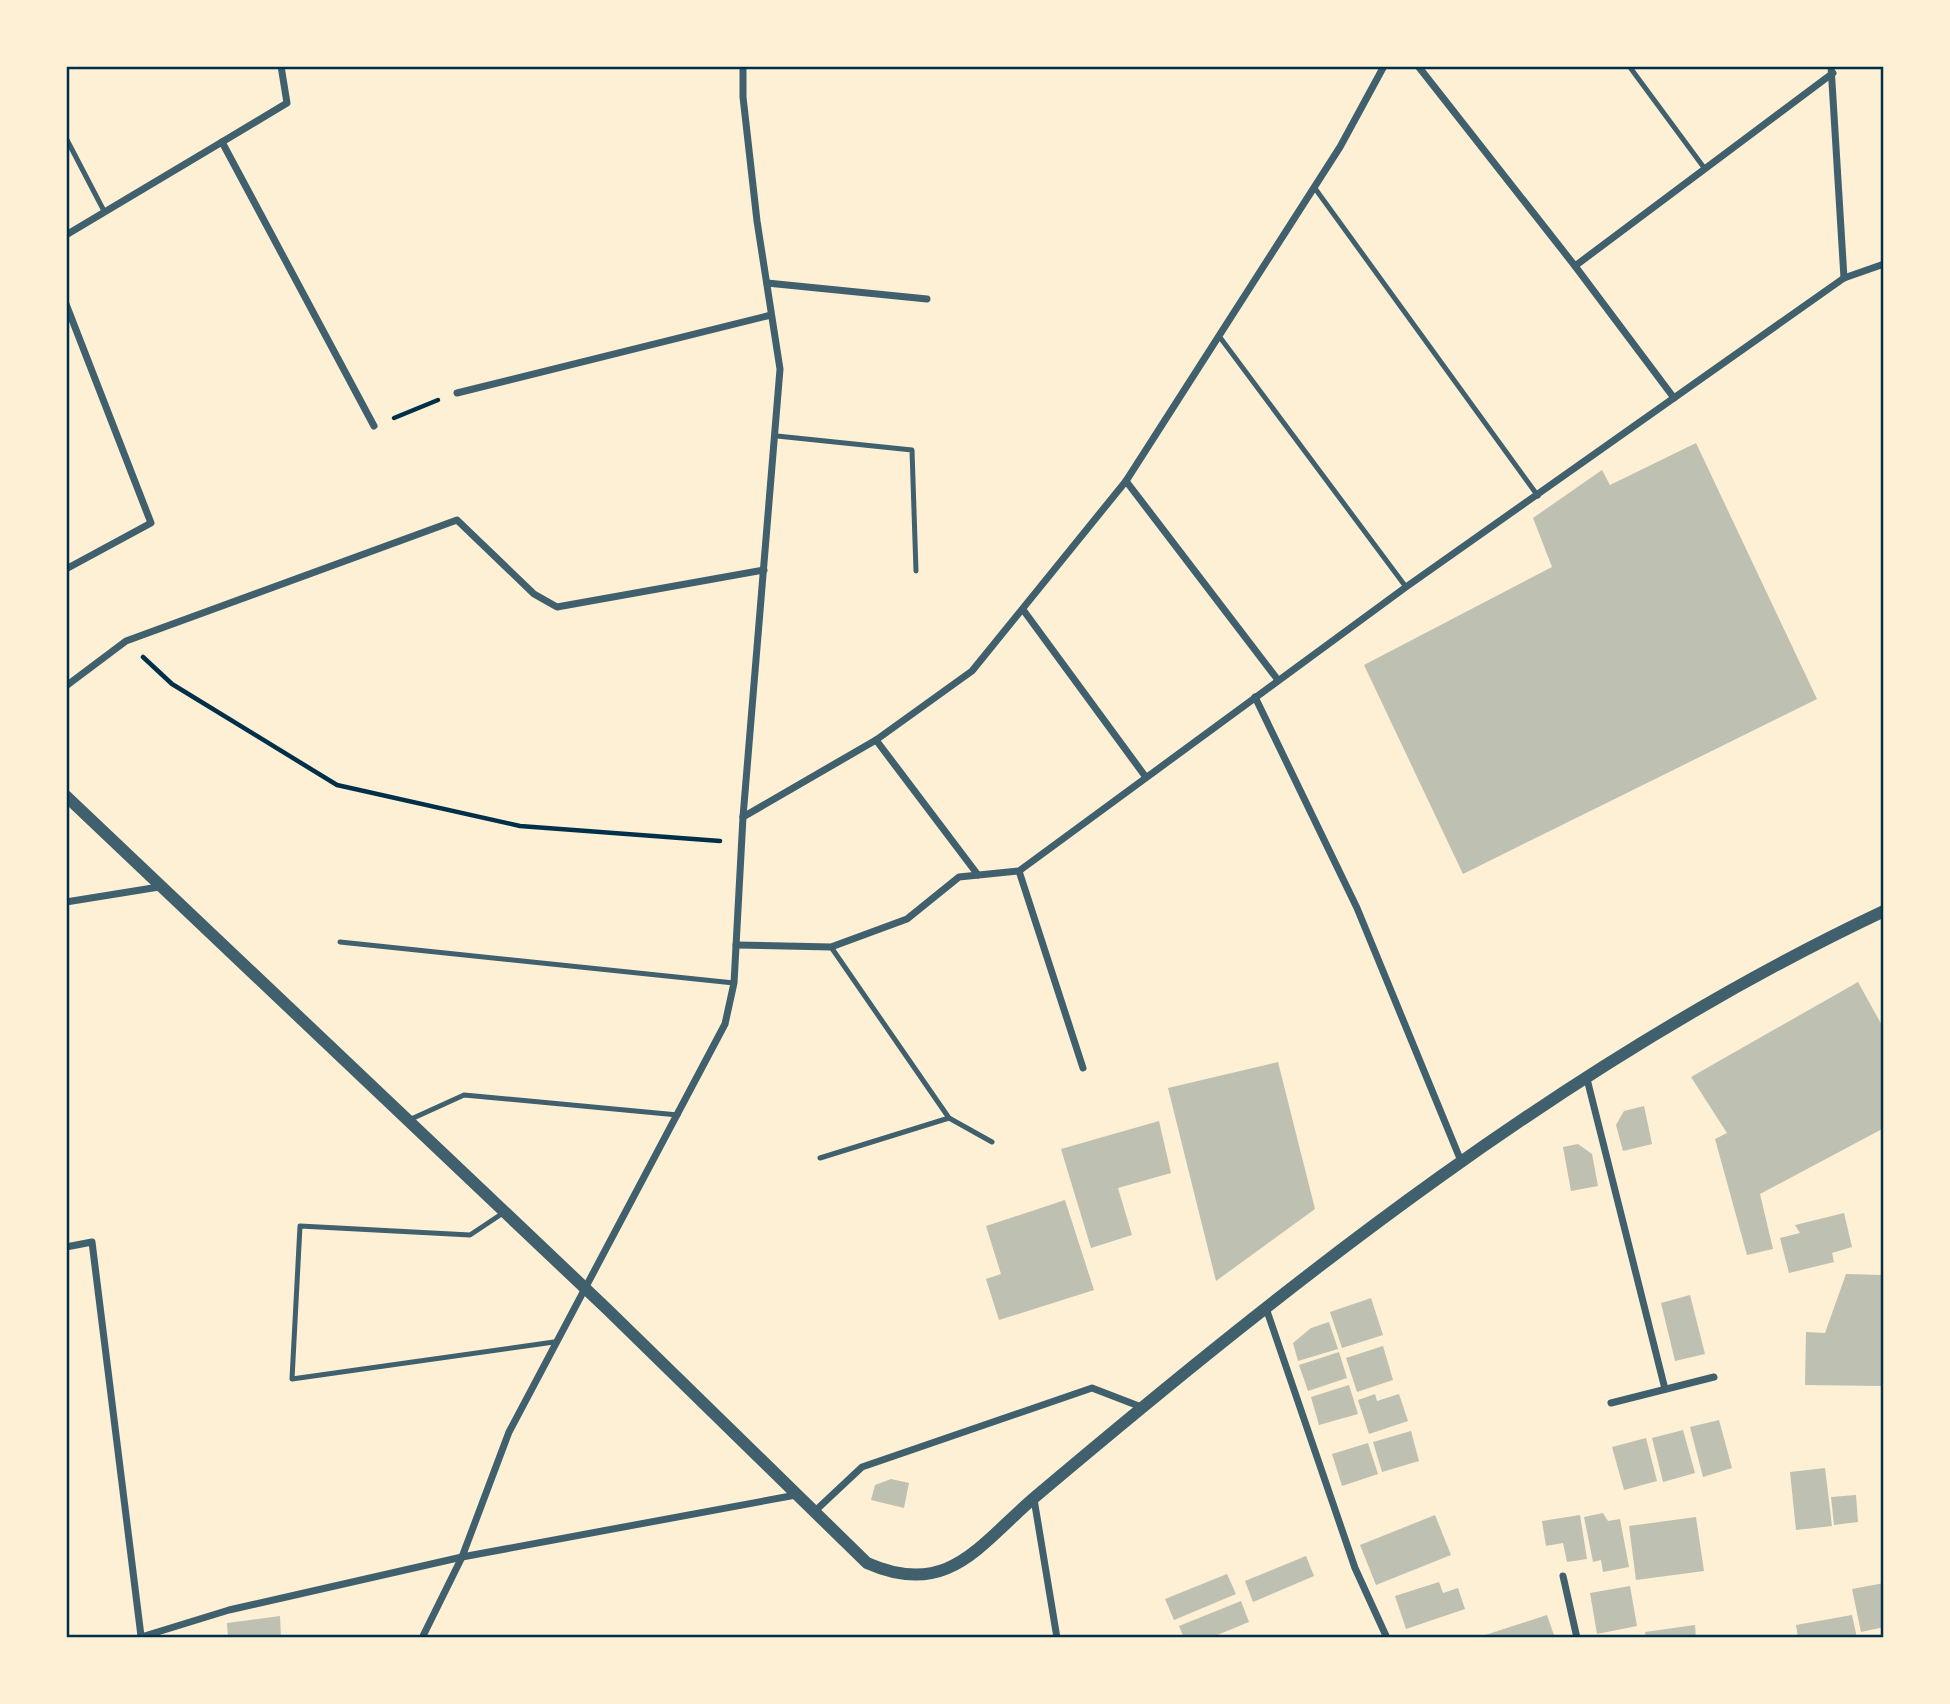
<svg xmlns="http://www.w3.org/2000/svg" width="1950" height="1704" font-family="'PT Sans',sans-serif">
<rect width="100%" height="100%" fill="#fdf0d5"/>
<g fill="#bec0b2">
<path d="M 1696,443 L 1817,699 L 1463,874 L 1364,665 L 1552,567 L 1533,518 L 1602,470 L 1610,485 Z"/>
<path d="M 1858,982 L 1884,1029 L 1884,1128 L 1760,1194 L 1773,1249 L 1747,1255 L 1715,1139 L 1727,1133 L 1691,1077 Z"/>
<path d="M 1278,1062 L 1315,1209 L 1216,1281 L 1168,1088 Z"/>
<path d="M 1644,1106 L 1652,1144 L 1623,1151 L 1616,1125 L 1624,1111 Z"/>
<path d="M 1159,1121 L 1171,1173 L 1118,1188 L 1132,1235 L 1091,1248 L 1061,1149 Z"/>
<path d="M 1578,1144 L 1592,1154 L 1598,1186 L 1571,1191 L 1563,1147 Z"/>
<path d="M 1065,1200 L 1094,1290 L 999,1320 L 986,1279 L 1001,1274 L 986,1226 Z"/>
<path d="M 1844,1213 L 1852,1247 L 1832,1253 L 1834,1262 L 1789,1273 L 1780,1238 L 1800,1233 L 1795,1225 Z"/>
<path d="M 1846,1274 L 1884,1275 L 1884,1386 L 1805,1385 L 1806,1332 L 1825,1333 Z"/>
<path d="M 1690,1295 L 1705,1354 L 1675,1361 L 1661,1303 Z"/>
<path d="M 1371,1298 L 1383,1335 L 1342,1348 L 1330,1312 Z"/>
<path d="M 1329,1322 L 1338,1349 L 1298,1361 L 1293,1343 L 1311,1328 Z"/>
<path d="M 1383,1346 L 1393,1380 L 1357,1392 L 1346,1358 Z"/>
<path d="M 1339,1352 L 1347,1378 L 1308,1391 L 1299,1365 Z"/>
<path d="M 1349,1385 L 1358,1414 L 1319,1425 L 1311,1397 Z"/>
<path d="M 1375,1394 L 1377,1401 L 1399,1394 L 1408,1421 L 1369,1434 L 1358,1400 Z"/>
<path d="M 1719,1420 L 1732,1468 L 1703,1477 L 1690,1427 Z"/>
<path d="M 1683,1430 L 1695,1473 L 1663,1482 L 1652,1438 Z"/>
<path d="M 1411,1431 L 1419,1461 L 1382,1472 L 1373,1442 Z"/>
<path d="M 1646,1438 L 1657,1481 L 1624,1490 L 1612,1447 Z"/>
<path d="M 1368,1443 L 1378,1474 L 1342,1486 L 1332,1454 Z"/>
<path d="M 1825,1468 L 1832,1526 L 1796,1530 L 1790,1472 Z"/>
<path d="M 891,1479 L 909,1483 L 904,1508 L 871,1500 L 875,1485 Z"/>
<path d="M 1856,1495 L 1858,1522 L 1834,1525 L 1831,1497 Z"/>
<path d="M 1603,1513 L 1608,1521 L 1620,1519 L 1629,1567 L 1603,1572 L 1601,1560 L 1593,1562 L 1584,1517 Z"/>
<path d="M 1435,1515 L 1451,1555 L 1376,1585 L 1360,1545 Z"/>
<path d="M 1580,1515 L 1587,1559 L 1567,1562 L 1563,1543 L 1546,1546 L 1542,1521 Z"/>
<path d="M 1696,1517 L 1704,1571 L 1636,1580 L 1629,1526 Z"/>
<path d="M 1306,1556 L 1314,1576 L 1253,1602 L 1245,1581 Z"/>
<path d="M 1227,1574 L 1236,1594 L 1174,1620 L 1165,1599 Z"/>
<path d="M 1439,1582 L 1443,1593 L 1458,1588 L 1465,1609 L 1406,1629 L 1395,1596 Z"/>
<path d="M 1884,1583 L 1884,1627 L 1861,1632 L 1852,1589 Z"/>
<path d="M 1630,1586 L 1637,1626 L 1597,1634 L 1590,1593 Z"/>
<path d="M 1241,1601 L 1249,1622 L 1210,1638 L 1184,1638 L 1179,1626 Z"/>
<path d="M 1547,1615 L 1555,1638 L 1479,1638 L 1479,1637 Z"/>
<path d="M 1852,1615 L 1857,1638 L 1798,1638 L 1796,1625 Z"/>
<path d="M 280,1616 L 281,1638 L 228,1638 L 227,1623 Z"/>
<path d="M 1695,1625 L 1696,1638 L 1646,1638 L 1645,1632 Z"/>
</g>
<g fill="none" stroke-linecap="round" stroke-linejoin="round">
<g stroke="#003049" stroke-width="4.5">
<path d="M 394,418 L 438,400"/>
<path d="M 143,657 L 172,684 L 337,785 L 520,826 L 720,841"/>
</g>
<g stroke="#3f606c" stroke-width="5">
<path d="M 1629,66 L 1705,169"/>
<path d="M 66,138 L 104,211"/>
<path d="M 1314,187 L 1538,496"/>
<path d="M 1219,336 L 1406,587"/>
<path d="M 777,436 L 912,450 L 916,571"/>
<path d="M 340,942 L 734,983"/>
<path d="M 831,947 L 949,1118 L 992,1142"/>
<path d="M 409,1120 L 464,1095 L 678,1115"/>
<path d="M 820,1158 L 949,1118"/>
<path d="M 503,1213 L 470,1235 L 300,1226 L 292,1379 L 554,1342"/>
</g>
<g stroke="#3f606c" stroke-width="7">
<path d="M 1418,66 L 1575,266 L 1674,398"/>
<path d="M 1831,66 L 1844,278"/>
<path d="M 222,142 L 287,103 L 281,66"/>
<path d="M 66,235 L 222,142 L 374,426"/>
<path d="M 1575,266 L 1833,73"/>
<path d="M 767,283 L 927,299"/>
<path d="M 66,304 L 151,523 L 66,569"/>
<path d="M 457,393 L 771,315"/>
<path d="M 1126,481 L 1278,680"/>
<path d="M 1024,611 L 1145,776"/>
<path d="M 66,686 L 126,641 L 457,520 L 534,594 L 557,607 L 764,570"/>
<path d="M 1255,697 L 1357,908 L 1461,1161"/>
<path d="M 876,740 L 978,875"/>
<path d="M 743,817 L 876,740 L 972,671 L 1126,481 L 1340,147 L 1384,66"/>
<path d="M 1019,871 L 1083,1068"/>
<path d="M 66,902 L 159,887"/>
<path d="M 736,945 L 831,947 L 907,919 L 959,877 L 1019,871 L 1406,587 L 1844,278 L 1884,264"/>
<path d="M 1587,1079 L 1665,1389"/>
<path d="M 66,1247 L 92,1242 L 141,1636"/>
<path d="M 1266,1308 L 1355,1568 L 1387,1638"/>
<path d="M 1611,1403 L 1714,1377"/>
<path d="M 1034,1499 L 1057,1638"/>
<path d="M 814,1512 L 862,1467 L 1092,1388 L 1144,1408"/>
<path d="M 1563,1576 L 1577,1638"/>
<path d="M 138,1638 L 229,1610 L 462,1557 L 796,1495"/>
<path d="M 422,1638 L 462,1557 L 509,1432 L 725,1024 L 734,983 L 743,817 L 780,369 L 757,221 L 743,97 L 743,66"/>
</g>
<path stroke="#3f606c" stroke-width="12" d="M 66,796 L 607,1309 L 867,1563 C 948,1599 979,1545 1035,1497 C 1297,1276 1572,1058 1884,911"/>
</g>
<rect width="1950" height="1704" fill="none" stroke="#fdf0d5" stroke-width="136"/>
<rect x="68" y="68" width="1814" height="1568" fill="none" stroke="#003049" stroke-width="2.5"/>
</svg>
